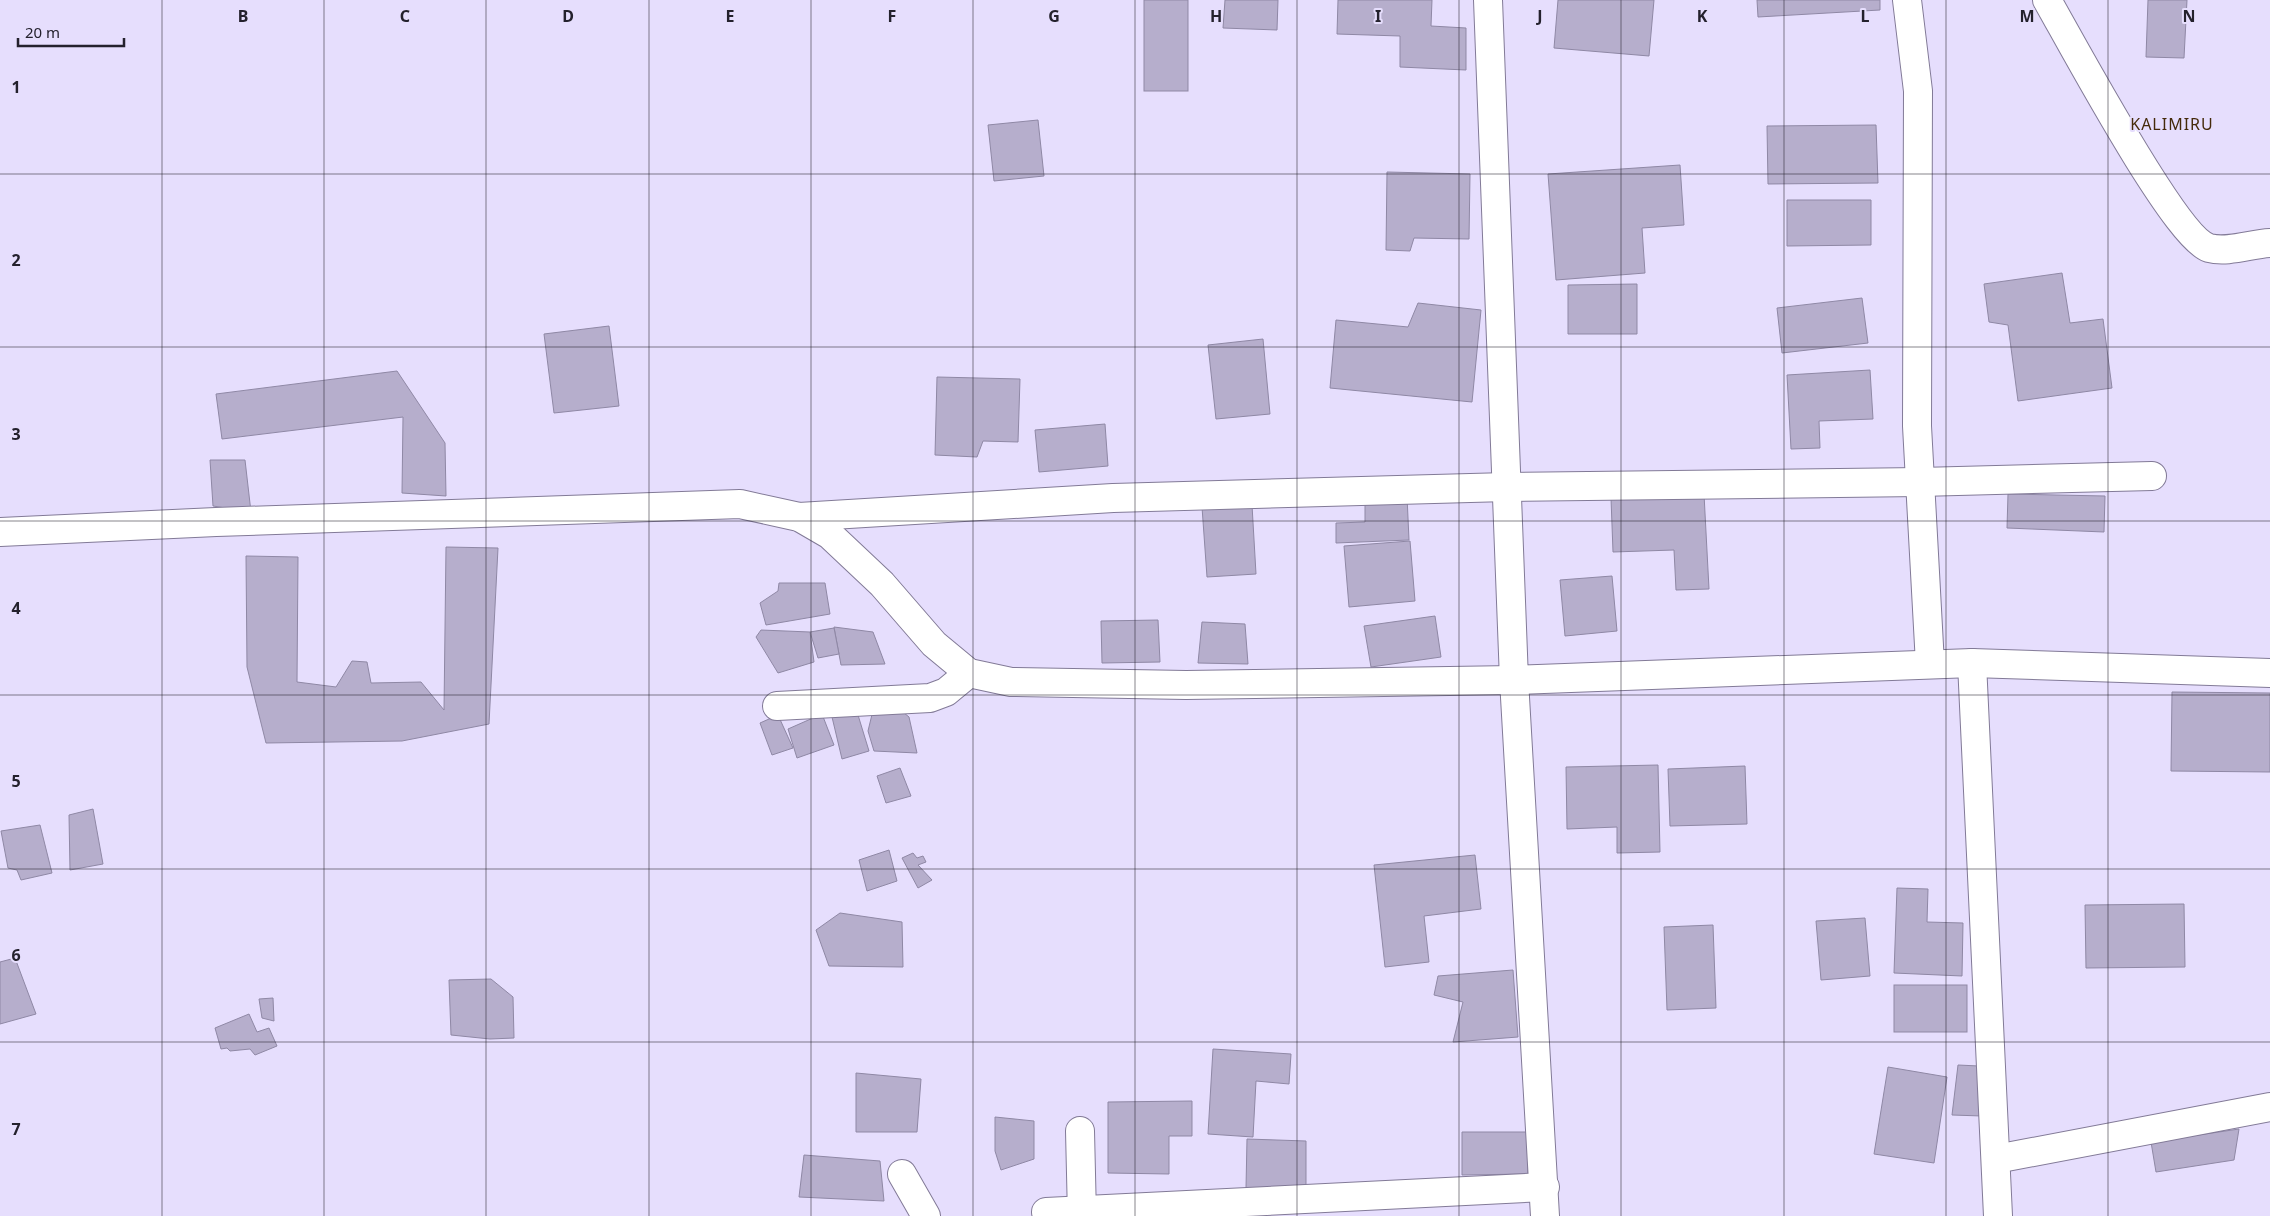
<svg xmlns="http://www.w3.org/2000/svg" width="2270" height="1216" font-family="'Noto Sans',sans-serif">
<rect width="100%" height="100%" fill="#e6defd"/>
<g fill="#b6aecc" stroke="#8f88a5">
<rect x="1144" y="0" width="44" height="91"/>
<path d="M 1225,0 L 1278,0 L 1277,30 L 1223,28 Z"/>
<path d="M 1338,0 L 1432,0 L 1431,26 L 1466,28 L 1466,70 L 1400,67 L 1400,36 L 1337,34 Z"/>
<path d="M 1558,0 L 1654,0 L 1649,56 L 1554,48 Z"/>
<path d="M 1757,0 L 1880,0 L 1880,10 L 1758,17 Z"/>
<path d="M 2148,0 L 2187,0 L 2184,58 L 2146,57 Z"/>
<path d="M 1038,120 L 1044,176 L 994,181 L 988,125 Z"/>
<path d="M 1876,125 L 1878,183 L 1768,184 L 1767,126 Z"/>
<path d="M 1680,165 L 1684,225 L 1642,228 L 1645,273 L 1556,280 L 1548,174 Z"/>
<path d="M 1387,172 L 1470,174 L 1469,239 L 1414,238 L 1410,251 L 1386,250 Z"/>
<path d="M 1787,200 L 1871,200 L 1871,245 L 1787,246 Z"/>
<path d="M 2062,273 L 2070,323 L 2103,319 L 2112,388 L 2018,401 L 2008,325 L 1989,322 L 1984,284 Z"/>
<path d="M 1637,284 L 1637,334 L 1568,334 L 1568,285 Z"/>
<path d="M 1862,298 L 1868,343 L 1782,353 L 1777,308 Z"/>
<path d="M 1418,303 L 1481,310 L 1472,402 L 1330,388 L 1336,320 L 1408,327 Z"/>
<path d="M 609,326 L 619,406 L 554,413 L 544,334 Z"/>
<path d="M 1263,339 L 1270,414 L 1216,419 L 1208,345 Z"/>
<path d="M 1870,370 L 1873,419 L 1819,421 L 1820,448 L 1791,449 L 1787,375 Z"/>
<path d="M 397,371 L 445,443 L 446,496 L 402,493 L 403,417 L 222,439 L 216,394 Z"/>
<path d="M 937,377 L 1020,379 L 1018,442 L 983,441 L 977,457 L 935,455 Z"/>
<path d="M 1105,424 L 1108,466 L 1039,472 L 1035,430 Z"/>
<path d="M 210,460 L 245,460 L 251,512 L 213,506 Z"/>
<path d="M 1704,494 L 1709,589 L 1676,590 L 1674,550 L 1613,552 L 1611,498 Z"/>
<path d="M 2008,494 L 2105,496 L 2104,532 L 2007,528 Z"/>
<path d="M 1407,496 L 1409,540 L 1336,543 L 1336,523 L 1365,522 L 1365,497 Z"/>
<path d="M 1252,505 L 1256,574 L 1207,577 L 1202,507 Z"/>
<path d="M 1410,541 L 1415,601 L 1349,607 L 1344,546 Z"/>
<path d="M 446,547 L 498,548 L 489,724 L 402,741 L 266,743 L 247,667 L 246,556 L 298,557 L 297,682 L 336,687 L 352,661 L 367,662 L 371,683 L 421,682 L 444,710 Z"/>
<path d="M 1612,576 L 1617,631 L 1565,636 L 1560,580 Z"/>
<path d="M 779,583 L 825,583 L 830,614 L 766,625 L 760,603 L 778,591 Z"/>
<path d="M 1435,616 L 1441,657 L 1371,667 L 1364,626 Z"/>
<path d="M 1158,620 L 1160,662 L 1102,663 L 1101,621 Z"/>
<path d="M 1202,622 L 1245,624 L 1248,664 L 1198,663 Z"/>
<path d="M 834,627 L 873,632 L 885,664 L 841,665 Z"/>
<path d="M 834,628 L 839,654 L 818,658 L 810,632 Z"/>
<path d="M 761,630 L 810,632 L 814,662 L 778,673 L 756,637 Z"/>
<path d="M 2172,692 L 2270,693 L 2270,772 L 2171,771 Z"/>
<path d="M 875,702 L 892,703 L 909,717 L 917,753 L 874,751 L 868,731 Z"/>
<path d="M 822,714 L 834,745 L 797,758 L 788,729 Z"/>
<path d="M 778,715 L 793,748 L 772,755 L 760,723 Z"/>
<path d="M 858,715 L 869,751 L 842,759 L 832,717 Z"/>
<path d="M 1658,765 L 1660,852 L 1617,853 L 1617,827 L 1567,829 L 1566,767 Z"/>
<path d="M 1745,766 L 1747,824 L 1670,826 L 1668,769 Z"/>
<path d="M 900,768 L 911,796 L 886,803 L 877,776 Z"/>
<path d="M 93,809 L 103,864 L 70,870 L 69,815 Z"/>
<path d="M 40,825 L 52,873 L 21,880 L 17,870 L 8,868 L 1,831 Z"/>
<path d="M 889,850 L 897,881 L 867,891 L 859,860 Z"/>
<path d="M 913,853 L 917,858 L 923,856 L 926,862 L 918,865 L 932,880 L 918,888 L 902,858 Z"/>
<path d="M 1475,855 L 1481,909 L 1424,916 L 1429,962 L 1385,967 L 1374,865 Z"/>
<path d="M 1897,888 L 1928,889 L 1927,922 L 1963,923 L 1962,976 L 1894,973 Z"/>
<path d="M 2184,904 L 2185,967 L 2086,968 L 2085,905 Z"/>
<path d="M 840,913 L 902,922 L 903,967 L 829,966 L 816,930 Z"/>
<path d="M 1865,918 L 1870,976 L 1821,980 L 1816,921 Z"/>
<path d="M 1713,925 L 1716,1008 L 1667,1010 L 1664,927 Z"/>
<path d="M 15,958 L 36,1014 L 0,1024 L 0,962 Z"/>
<path d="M 1513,970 L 1518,1037 L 1453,1042 L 1463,1002 L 1434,995 L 1438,976 Z"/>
<path d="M 491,979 L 513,997 L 514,1038 L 490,1039 L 451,1035 L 449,980 Z"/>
<rect x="1894" y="985" width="73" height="47"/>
<path d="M 273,998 L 274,1021 L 262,1018 L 259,999 Z"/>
<path d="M 249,1014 L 257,1032 L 269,1028 L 277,1046 L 255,1055 L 250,1049 L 230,1051 L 227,1048 L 221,1049 L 215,1028 Z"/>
<path d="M 1213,1049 L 1291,1054 L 1289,1084 L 1256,1081 L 1253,1137 L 1208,1134 Z"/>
<path d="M 1958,1065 L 1979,1066 L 1982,1116 L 1952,1115 Z"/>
<path d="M 1888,1067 L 1947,1077 L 1934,1163 L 1874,1154 Z"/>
<path d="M 856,1073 L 921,1079 L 917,1132 L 856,1132 Z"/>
<path d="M 1192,1101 L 1192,1136 L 1169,1136 L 1169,1174 L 1108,1173 L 1108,1102 Z"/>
<path d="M 995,1117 L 1034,1121 L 1034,1159 L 1001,1170 L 995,1151 Z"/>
<path d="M 2239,1129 L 2234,1160 L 2156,1172 L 2151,1142 Z"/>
<path d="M 1462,1132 L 1527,1132 L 1528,1174 L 1462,1175 Z"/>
<path d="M 1247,1139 L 1306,1141 L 1306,1189 L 1246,1188 Z"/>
<path d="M 804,1155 L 880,1161 L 884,1201 L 799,1197 Z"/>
</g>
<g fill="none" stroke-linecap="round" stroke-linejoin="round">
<defs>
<g id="minor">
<path d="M 1488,0 L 1514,680 L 1972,663 L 2270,673"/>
<path d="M 1907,0 L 1918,91 L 1917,426 L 1930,664"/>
<path d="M 2047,0 C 2070,40 2175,237 2209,248 C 2228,253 2251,244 2270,243"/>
<path d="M 799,517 L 1113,498 L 1507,487 L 1920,482 L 2152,476"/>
<path d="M 0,532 L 216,522 L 740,504 L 799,517 L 830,535 L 882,584 L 934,644 L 969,673 L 1011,682 L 1186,685 L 1514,680 L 1545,1216"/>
<path d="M 1972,663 L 1998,1216"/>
<path d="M 777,706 L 930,698 L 946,692 L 969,673"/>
<path d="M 1080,1131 L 1082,1216"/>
<path d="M 1996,1159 L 2270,1107"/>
<path d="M 902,1174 L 926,1216"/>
<path d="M 1046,1212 L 1545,1187"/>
</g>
</defs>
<use href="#minor" stroke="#827a97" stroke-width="30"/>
<use href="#minor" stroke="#fff" stroke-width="28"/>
</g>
<path fill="none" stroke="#24212d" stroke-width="1" stroke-opacity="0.55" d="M 162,0 L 162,1216M 324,0 L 324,1216M 486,0 L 486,1216M 649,0 L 649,1216M 811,0 L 811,1216M 973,0 L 973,1216M 1135,0 L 1135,1216M 1297,0 L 1297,1216M 1459,0 L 1459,1216M 1621,0 L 1621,1216M 1784,0 L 1784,1216M 1946,0 L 1946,1216M 2108,0 L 2108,1216M 0,174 L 2270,174M 0,347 L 2270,347M 0,521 L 2270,521M 0,695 L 2270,695M 0,869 L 2270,869M 0,1042 L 2270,1042"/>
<g text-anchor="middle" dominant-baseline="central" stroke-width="4" stroke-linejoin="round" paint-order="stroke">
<g font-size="16" letter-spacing="1" fill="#452a0a" stroke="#e6defd">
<text x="2172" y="124">KALIMIRU</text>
</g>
</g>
<g font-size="16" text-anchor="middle" font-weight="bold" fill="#24212d" stroke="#e6defd" stroke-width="4" stroke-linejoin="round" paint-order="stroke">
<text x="243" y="22">B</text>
<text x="405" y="22">C</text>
<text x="568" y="22">D</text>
<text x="730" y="22">E</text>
<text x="892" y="22">F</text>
<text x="1054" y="22">G</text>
<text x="1216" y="22">H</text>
<text x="1378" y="22">I</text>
<text x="1540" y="22">J</text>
<text x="1702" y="22">K</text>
<text x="1865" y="22">L</text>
<text x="2027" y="22">M</text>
<text x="2189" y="22">N</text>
<text x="16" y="93">1</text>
<text x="16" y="266">2</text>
<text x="16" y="440">3</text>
<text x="16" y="614">4</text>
<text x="16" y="787">5</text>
<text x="16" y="961">6</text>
<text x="16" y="1135">7</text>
</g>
<path d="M18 38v8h106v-8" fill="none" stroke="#24212d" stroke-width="2.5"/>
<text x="25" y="38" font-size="15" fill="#24212d" stroke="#e6defd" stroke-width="4" paint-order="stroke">20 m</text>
</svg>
